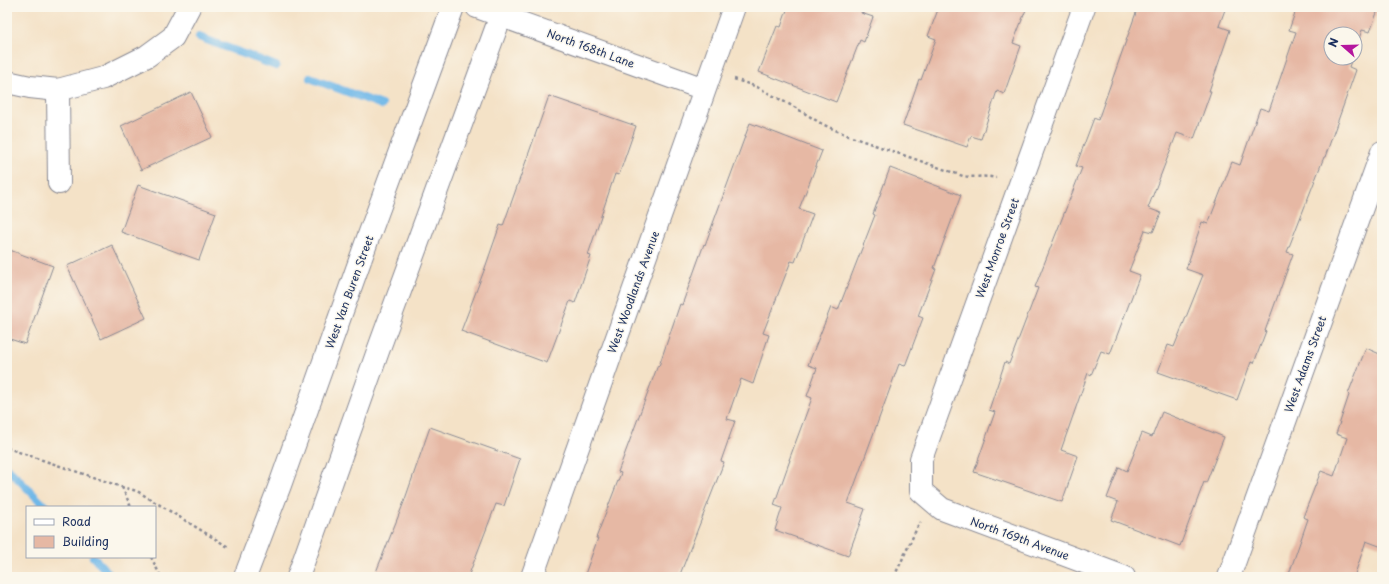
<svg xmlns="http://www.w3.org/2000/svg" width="1389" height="584" font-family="'Playpen Sans',sans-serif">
<rect width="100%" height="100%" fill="#fbf7ec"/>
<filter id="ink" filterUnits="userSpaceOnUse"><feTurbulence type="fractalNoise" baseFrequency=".025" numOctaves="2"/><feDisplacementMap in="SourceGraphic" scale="8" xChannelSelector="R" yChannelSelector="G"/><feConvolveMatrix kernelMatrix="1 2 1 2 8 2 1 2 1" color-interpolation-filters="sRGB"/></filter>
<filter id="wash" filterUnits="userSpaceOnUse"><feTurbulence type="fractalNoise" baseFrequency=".012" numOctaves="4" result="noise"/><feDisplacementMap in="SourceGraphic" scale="16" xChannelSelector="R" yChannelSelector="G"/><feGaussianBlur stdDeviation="0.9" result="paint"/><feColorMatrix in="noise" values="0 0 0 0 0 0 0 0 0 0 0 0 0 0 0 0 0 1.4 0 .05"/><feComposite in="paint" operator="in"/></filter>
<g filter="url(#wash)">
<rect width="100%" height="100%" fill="#f4e2c7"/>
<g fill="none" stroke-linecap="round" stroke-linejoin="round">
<g stroke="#70b8e8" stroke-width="8">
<path d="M 199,37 L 276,66"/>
<path d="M 310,78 L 382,105"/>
<path d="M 7,468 L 46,507"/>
<path d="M 93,557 L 112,577"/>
</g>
</g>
<g id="blocks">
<g fill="#e6b8a4">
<path d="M 788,7 L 863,7 L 861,13 L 873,17 L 864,42 L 860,40 L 836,102 L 759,72 L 777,26 L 781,27 Z"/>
<path d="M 939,7 L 1027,7 L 1013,43 L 1021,46 L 1004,94 L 997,91 L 981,139 L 971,136 L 967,147 L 903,125 L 919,79 L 921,80 L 936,39 L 928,36 Z"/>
<path d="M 1138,7 L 1226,7 L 1219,26 L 1230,30 L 1209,91 L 1211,91 L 1194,139 L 1177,133 L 1148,208 L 1161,213 L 1153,232 L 1145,230 L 1129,271 L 1140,275 L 1110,354 L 1101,351 L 1091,375 L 1088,373 L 1061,450 L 1078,456 L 1062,502 L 974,472 L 995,412 L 989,410 L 1005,362 L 1009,364 L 1038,288 L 1035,287 L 1082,168 L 1076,166 L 1094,118 L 1098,120 Z"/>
<path d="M 1297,7 L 1379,7 L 1370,32 L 1362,30 L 1355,50 L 1355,34 L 1331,34 L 1331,58 L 1352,58 L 1349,67 L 1356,70 L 1325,157 L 1324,157 L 1287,252 L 1293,254 L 1265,331 L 1266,331 L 1254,363 L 1251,362 L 1237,400 L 1158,372 L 1168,345 L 1174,347 L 1203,275 L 1186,269 L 1202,222 L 1208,224 L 1232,162 L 1240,165 L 1260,108 L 1269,111 L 1296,32 L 1289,30 Z"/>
<path d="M 191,92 L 212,137 L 141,170 L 121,126 Z"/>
<path d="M 549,96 L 636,126 L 619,175 L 615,174 L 588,255 L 591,256 L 575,303 L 570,301 L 547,363 L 461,331 L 485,268 L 500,225 L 503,226 Z"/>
<path d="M 750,123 L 822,151 L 799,209 L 813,214 L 795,262 L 791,261 L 763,333 L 769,335 L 753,384 L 741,379 L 727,419 L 735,421 L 721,461 L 724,462 L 679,577 L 584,577 L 598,538 L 596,538 L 621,473 L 618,472 L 658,365 L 659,366 L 680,304 L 682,305 L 704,244 L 705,245 Z"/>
<path d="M 890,168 L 961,195 L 934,268 L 936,269 L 918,316 L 923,318 L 905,366 L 899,364 L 848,503 L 865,509 L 848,556 L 775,530 L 782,508 L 774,505 L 790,460 L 789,460 L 812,398 L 807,396 L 817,368 L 808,365 L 831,307 L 838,310 L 875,215 L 873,214 Z"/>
<path d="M 138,185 L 216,213 L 199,260 L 121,232 Z"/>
<path d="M 112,245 L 146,318 L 101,339 L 67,266 Z"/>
<path d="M 7,249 L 53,266 L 25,344 L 7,338 Z"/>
<path d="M 1366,348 L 1382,355 L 1382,547 L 1366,541 L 1354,577 L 1288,577 L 1308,519 L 1303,517 L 1321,471 L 1334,476 L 1347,438 L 1336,434 L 1349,395 L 1348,394 Z"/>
<path d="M 1162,412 L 1224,437 L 1206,483 L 1204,482 L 1180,546 L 1111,520 L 1118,502 L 1107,498 L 1119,467 L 1127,471 L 1142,433 L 1152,437 Z"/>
<path d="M 430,427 L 520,459 L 504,506 L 496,504 L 468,577 L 374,577 L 404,502 Z"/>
</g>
</g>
</g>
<g filter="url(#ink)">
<use href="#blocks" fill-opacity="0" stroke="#888892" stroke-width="1"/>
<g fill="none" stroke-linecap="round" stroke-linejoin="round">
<defs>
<g id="street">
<path d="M 477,7 L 704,89"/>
<path d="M 1084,7 L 921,459 L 921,491 L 942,509 L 1124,577"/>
<path d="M 7,82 L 30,87 L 58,90 L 103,78 L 147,56 L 173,37 L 189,7"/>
<path d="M 58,90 L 59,183"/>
<path d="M 532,577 L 734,7"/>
<path d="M 1229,577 L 1382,152"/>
</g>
<g id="primary">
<path d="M 245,577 L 280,485 L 368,238 L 453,7"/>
<path d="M 298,577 L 378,351 L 504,7"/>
</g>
</defs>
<use href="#street" stroke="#888892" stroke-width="24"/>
<use href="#primary" stroke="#888892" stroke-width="24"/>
<g stroke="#888892" stroke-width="2.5" stroke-dasharray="3 3" stroke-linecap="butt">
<path d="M 734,79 L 757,87 L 796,108 L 822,124 L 849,136 L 963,176 C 974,178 985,175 996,178"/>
<path d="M 7,448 L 122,487 L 137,491 L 230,548"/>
<path d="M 122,487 L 131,507"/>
<path d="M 151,557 L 161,577"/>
<path d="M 894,577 L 917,528 L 921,522"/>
</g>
<use href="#street" stroke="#fff" stroke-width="22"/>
<use href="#primary" stroke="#fff" stroke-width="22"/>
</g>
</g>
<g text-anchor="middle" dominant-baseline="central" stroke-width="3" stroke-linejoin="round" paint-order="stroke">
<g font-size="11" fill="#1b2f5e" stroke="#fbf7ec">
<text transform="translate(591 48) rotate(20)">North 168th Lane</text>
<text transform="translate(997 248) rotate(-70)">West Monroe Street</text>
<text transform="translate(349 292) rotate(-70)">West Van Buren Street</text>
<text transform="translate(633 292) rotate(-70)">West Woodlands Avenue</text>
<text transform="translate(1305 364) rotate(-70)">West Adams Street</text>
<text transform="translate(1020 538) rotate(20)">North 169th Avenue</text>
</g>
</g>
<rect width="1389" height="584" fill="none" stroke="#fbf7ec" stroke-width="24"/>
<rect x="26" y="506" width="130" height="52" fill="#fbf7ec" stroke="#a1a7b3"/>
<rect x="34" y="519" width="20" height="6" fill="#ffffff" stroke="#a1a7b3"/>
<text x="62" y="526" font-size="12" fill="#1b2f5e">Road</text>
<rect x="34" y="536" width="20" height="12" fill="#e6b8a4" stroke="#a1a7b3"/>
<text x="62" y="546" font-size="12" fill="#1b2f5e">Building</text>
<g transform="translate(1343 46) rotate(290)"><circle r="19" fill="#fbf7ec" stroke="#a1a7b3"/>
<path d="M0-3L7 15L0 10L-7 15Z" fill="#b5179e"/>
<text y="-6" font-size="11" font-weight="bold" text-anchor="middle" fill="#1b2f5e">N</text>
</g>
</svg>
